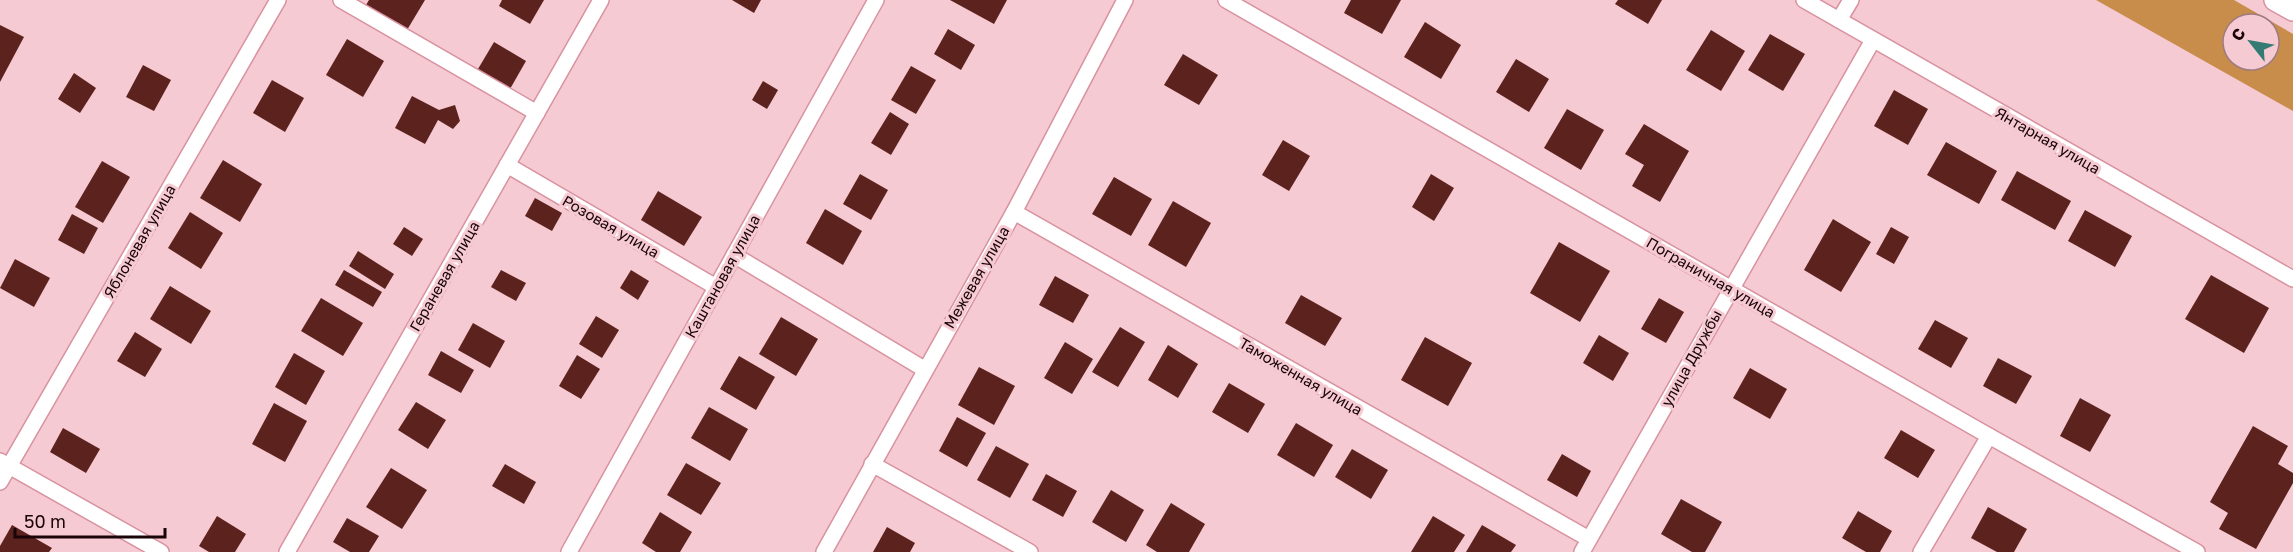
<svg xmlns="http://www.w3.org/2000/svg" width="2293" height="552" font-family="'Golos Text',sans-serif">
<rect width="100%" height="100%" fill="#f6cad2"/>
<path fill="#c88c4b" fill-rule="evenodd" d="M 2096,0 L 2234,0 L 2293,34 L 2293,111 ZM 2233,24 L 2269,24 L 2269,60 L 2233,60 Z"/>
<g fill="#5c221e">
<path d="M 369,0 L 425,0 L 407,30 L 366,5 Z"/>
<path d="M 502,0 L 544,0 L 530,24 L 499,6 Z"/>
<path d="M 732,0 L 761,0 L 754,13 Z"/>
<path d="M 950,0 L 1007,0 L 994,24 Z"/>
<path d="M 1351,0 L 1401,0 L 1382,34 L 1344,13 Z"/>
<path d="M 1618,0 L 1662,0 L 1648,24 L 1615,4 Z"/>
<path d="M 1425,22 L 1461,45 L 1441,79 L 1404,57 Z"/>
<path d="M 0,25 L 24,37 L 0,82 Z"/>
<path d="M 948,29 L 975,45 L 961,70 L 934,54 Z"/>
<path d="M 1711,30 L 1745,51 L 1721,91 L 1686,70 Z"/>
<path d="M 1770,34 L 1805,54 L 1783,91 L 1748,70 Z"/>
<path d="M 347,39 L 384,61 L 363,97 L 326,75 Z"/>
<path d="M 494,42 L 526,61 L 510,89 L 478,69 Z"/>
<path d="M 1183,54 L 1218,75 L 1199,105 L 1164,85 Z"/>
<path d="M 1516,59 L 1549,79 L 1529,112 L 1496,92 Z"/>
<path d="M 143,65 L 171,80 L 154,111 L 126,97 Z"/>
<path d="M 911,66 L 936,80 L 916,114 L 891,100 Z"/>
<path d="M 74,73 L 96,88 L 80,113 L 58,99 Z"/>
<path d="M 272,80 L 304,98 L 285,132 L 253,113 Z"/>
<path d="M 763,81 L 778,90 L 767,109 L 752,100 Z"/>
<path d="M 1894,90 L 1928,109 L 1908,145 L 1874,126 Z"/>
<path d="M 412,96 L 439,110 L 455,105 L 460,121 L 453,129 L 438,120 L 425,144 L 395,128 Z"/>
<path d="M 1567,109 L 1604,130 L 1581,170 L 1544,148 Z"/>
<path d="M 890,112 L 909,124 L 891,155 L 871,143 Z"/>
<path d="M 1644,124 L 1689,151 L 1660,202 L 1632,186 L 1644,165 L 1625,154 Z"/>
<path d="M 1283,140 L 1310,156 L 1289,191 L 1262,175 Z"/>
<path d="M 1946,142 L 1997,171 L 1979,204 L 1927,175 Z"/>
<path d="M 223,160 L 262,184 L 240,222 L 200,198 Z"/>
<path d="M 102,161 L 130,177 L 103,223 L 75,207 Z"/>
<path d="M 2017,171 L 2071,201 L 2055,230 L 2001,200 Z"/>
<path d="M 860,174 L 888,190 L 871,220 L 843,204 Z"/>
<path d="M 1431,174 L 1454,188 L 1434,221 L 1412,207 Z"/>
<path d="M 1114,177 L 1152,199 L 1131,236 L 1092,214 Z"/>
<path d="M 658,191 L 702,217 L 684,246 L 641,220 Z"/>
<path d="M 535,198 L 562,213 L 552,231 L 525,216 Z"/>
<path d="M 1173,201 L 1211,223 L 1186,267 L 1148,245 Z"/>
<path d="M 825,209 L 862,231 L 843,265 L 806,243 Z"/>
<path d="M 2085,210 L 2132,236 L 2115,267 L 2068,241 Z"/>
<path d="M 190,212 L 223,233 L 201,269 L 168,248 Z"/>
<path d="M 72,214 L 98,228 L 84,254 L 58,240 Z"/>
<path d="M 1833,219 L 1871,242 L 1841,292 L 1804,270 Z"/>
<path d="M 404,227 L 423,239 L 412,256 L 393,244 Z"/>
<path d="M 1891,227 L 1909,237 L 1894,264 L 1876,254 Z"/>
<path d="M 1559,242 L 1610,271 L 1580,322 L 1530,293 Z"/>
<path d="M 358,251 L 394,274 L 385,289 L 349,266 Z"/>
<path d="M 15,259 L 50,278 L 34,307 L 0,288 Z"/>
<path d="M 344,270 L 382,292 L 373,307 L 335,285 Z"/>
<path d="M 501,270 L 526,283 L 516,301 L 491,287 Z"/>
<path d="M 631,270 L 649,281 L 638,300 L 620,288 Z"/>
<path d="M 2211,275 L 2269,308 L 2244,353 L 2185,319 Z"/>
<path d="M 1055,276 L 1089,295 L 1073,323 L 1039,305 Z"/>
<path d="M 170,286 L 211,311 L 191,344 L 150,319 Z"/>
<path d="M 1301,295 L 1342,318 L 1325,346 L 1285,323 Z"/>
<path d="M 321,298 L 363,323 L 343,356 L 301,331 Z"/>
<path d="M 1659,298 L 1684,312 L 1666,343 L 1641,329 Z"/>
<path d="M 596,316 L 619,330 L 602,358 L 579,344 Z"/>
<path d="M 781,317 L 818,339 L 796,376 L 759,354 Z"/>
<path d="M 1935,320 L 1968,338 L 1951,368 L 1918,349 Z"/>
<path d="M 473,323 L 505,341 L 490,368 L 458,350 Z"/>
<path d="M 1120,327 L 1145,342 L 1118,387 L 1092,372 Z"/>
<path d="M 135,332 L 162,349 L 145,377 L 117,361 Z"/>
<path d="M 1599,335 L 1629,353 L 1613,381 L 1583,363 Z"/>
<path d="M 1425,337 L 1472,363 L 1448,406 L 1401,380 Z"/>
<path d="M 1065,342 L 1093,359 L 1072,394 L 1044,378 Z"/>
<path d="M 1168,345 L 1198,364 L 1178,398 L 1148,380 Z"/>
<path d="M 441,351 L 474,370 L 461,393 L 428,375 Z"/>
<path d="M 294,353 L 325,371 L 306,405 L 275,387 Z"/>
<path d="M 577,355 L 600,369 L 581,399 L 559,386 Z"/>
<path d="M 739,356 L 775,377 L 756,410 L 720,389 Z"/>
<path d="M 1998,358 L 2032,376 L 2016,404 L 1983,386 Z"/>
<path d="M 979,367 L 1015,386 L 994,425 L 958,405 Z"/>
<path d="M 1750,368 L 1787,389 L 1770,419 L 1733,398 Z"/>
<path d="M 1229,383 L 1265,404 L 1248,433 L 1212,412 Z"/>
<path d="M 2080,398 L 2111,415 L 2090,452 L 2060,436 Z"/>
<path d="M 416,402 L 446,420 L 428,449 L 398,430 Z"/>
<path d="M 274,403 L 307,421 L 285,462 L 252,444 Z"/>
<path d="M 709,407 L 748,429 L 730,461 L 691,438 Z"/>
<path d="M 957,417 L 986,433 L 967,467 L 939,451 Z"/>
<path d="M 1296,423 L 1333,445 L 1314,477 L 1277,455 Z"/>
<path d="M 2253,426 L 2288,446 L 2278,464 L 2293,473 L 2293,483 L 2256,549 L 2219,529 L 2228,513 L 2210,502 Z"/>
<path d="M 63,428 L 100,449 L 86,473 L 50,452 Z"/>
<path d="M 1901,430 L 1935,450 L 1918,478 L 1884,458 Z"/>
<path d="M 996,446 L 1029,464 L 1010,498 L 977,480 Z"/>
<path d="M 1352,449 L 1388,470 L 1371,499 L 1335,477 Z"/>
<path d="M 1562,454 L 1591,471 L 1577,497 L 1547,480 Z"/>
<path d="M 686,463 L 721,483 L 701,515 L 667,495 Z"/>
<path d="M 505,464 L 536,482 L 524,504 L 492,486 Z"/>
<path d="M 391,468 L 427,490 L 402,529 L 366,507 Z"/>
<path d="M 1046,474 L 1077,491 L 1063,517 L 1032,500 Z"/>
<path d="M 1111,490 L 1144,510 L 1126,542 L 1092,522 Z"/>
<path d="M 1681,499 L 1722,522 L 1705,552 L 1692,552 L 1661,534 Z"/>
<path d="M 1171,503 L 1205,524 L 1189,552 L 1157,552 L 1146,545 Z"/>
<path d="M 1988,507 L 2027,529 L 2014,552 L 1997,552 L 1971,538 Z"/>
<path d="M 1858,511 L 1892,531 L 1880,552 L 1866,552 L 1842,538 Z"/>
<path d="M 660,512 L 692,532 L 680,552 L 656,552 L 642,543 Z"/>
<path d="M 217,516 L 246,534 L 235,552 L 209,552 L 199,546 Z"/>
<path d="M 1433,516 L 1465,535 L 1454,552 L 1411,552 Z"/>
<path d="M 347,518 L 379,536 L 369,552 L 350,552 L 333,542 Z"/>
<path d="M 12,525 L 52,548 L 49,552 L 0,552 L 0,546 Z"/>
<path d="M 1482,525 L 1516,545 L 1511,552 L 1466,552 Z"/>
<path d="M 887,527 L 915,543 L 910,552 L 873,552 Z"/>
</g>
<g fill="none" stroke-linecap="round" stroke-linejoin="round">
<defs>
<g id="street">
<path d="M 341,0 L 537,113"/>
<path d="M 1226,0 L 1989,436 L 2197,552"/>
<path d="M 1804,0 L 2293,279"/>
<path d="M 1839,20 L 1851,0"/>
<path d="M 507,165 L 716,287"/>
<path d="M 1014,212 L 1589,539"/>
<path d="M 734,255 L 924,369"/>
<path d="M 0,461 L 161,552"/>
<path d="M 872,464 L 1030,552"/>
<path d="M 0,482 L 278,0"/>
<path d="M 287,552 L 601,0"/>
<path d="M 569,552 L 876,0"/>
<path d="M 824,552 L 1014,212 L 1125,0"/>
<path d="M 1582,552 L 1873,40"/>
<path d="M 1921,552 L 1989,436"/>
</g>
<path id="secondary" d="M 2275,0 L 2293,10"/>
</defs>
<use href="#street" stroke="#d892a0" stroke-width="18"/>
<use href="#secondary" stroke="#d892a0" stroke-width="24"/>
<use href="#street" stroke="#fff" stroke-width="15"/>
<use href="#secondary" stroke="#fff" stroke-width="21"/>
</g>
<g text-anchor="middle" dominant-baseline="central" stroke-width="6" stroke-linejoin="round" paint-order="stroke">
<g font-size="15" fill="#190408" stroke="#f6cad2">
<text transform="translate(2048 140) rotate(30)">Янтарная улица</text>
<text transform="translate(611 226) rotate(30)">Розовая улица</text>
<text transform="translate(139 241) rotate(-60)">Яблоневая улица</text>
<text transform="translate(444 276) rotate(-60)">Гераневая улица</text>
<text transform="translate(722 276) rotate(-61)">Каштановая улица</text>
<text transform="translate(976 277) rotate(-60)">Межевая улица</text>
<text transform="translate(1711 277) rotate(30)">Пограничная улица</text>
<text transform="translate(1691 358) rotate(-61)">улица Дружбы</text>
<text transform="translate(1301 376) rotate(30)">Таможенная улица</text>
</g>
</g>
<g transform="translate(2251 42) rotate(301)"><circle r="28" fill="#f6cad2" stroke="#9e7b81" stroke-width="1.5"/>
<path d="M0-4.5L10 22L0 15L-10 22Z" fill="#337b73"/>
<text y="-9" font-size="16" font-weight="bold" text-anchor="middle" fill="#190408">С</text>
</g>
<path d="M15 528v9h150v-9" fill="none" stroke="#190408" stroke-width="3"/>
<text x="24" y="528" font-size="18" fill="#190408" stroke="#f6cad2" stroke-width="4.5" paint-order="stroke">50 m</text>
</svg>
